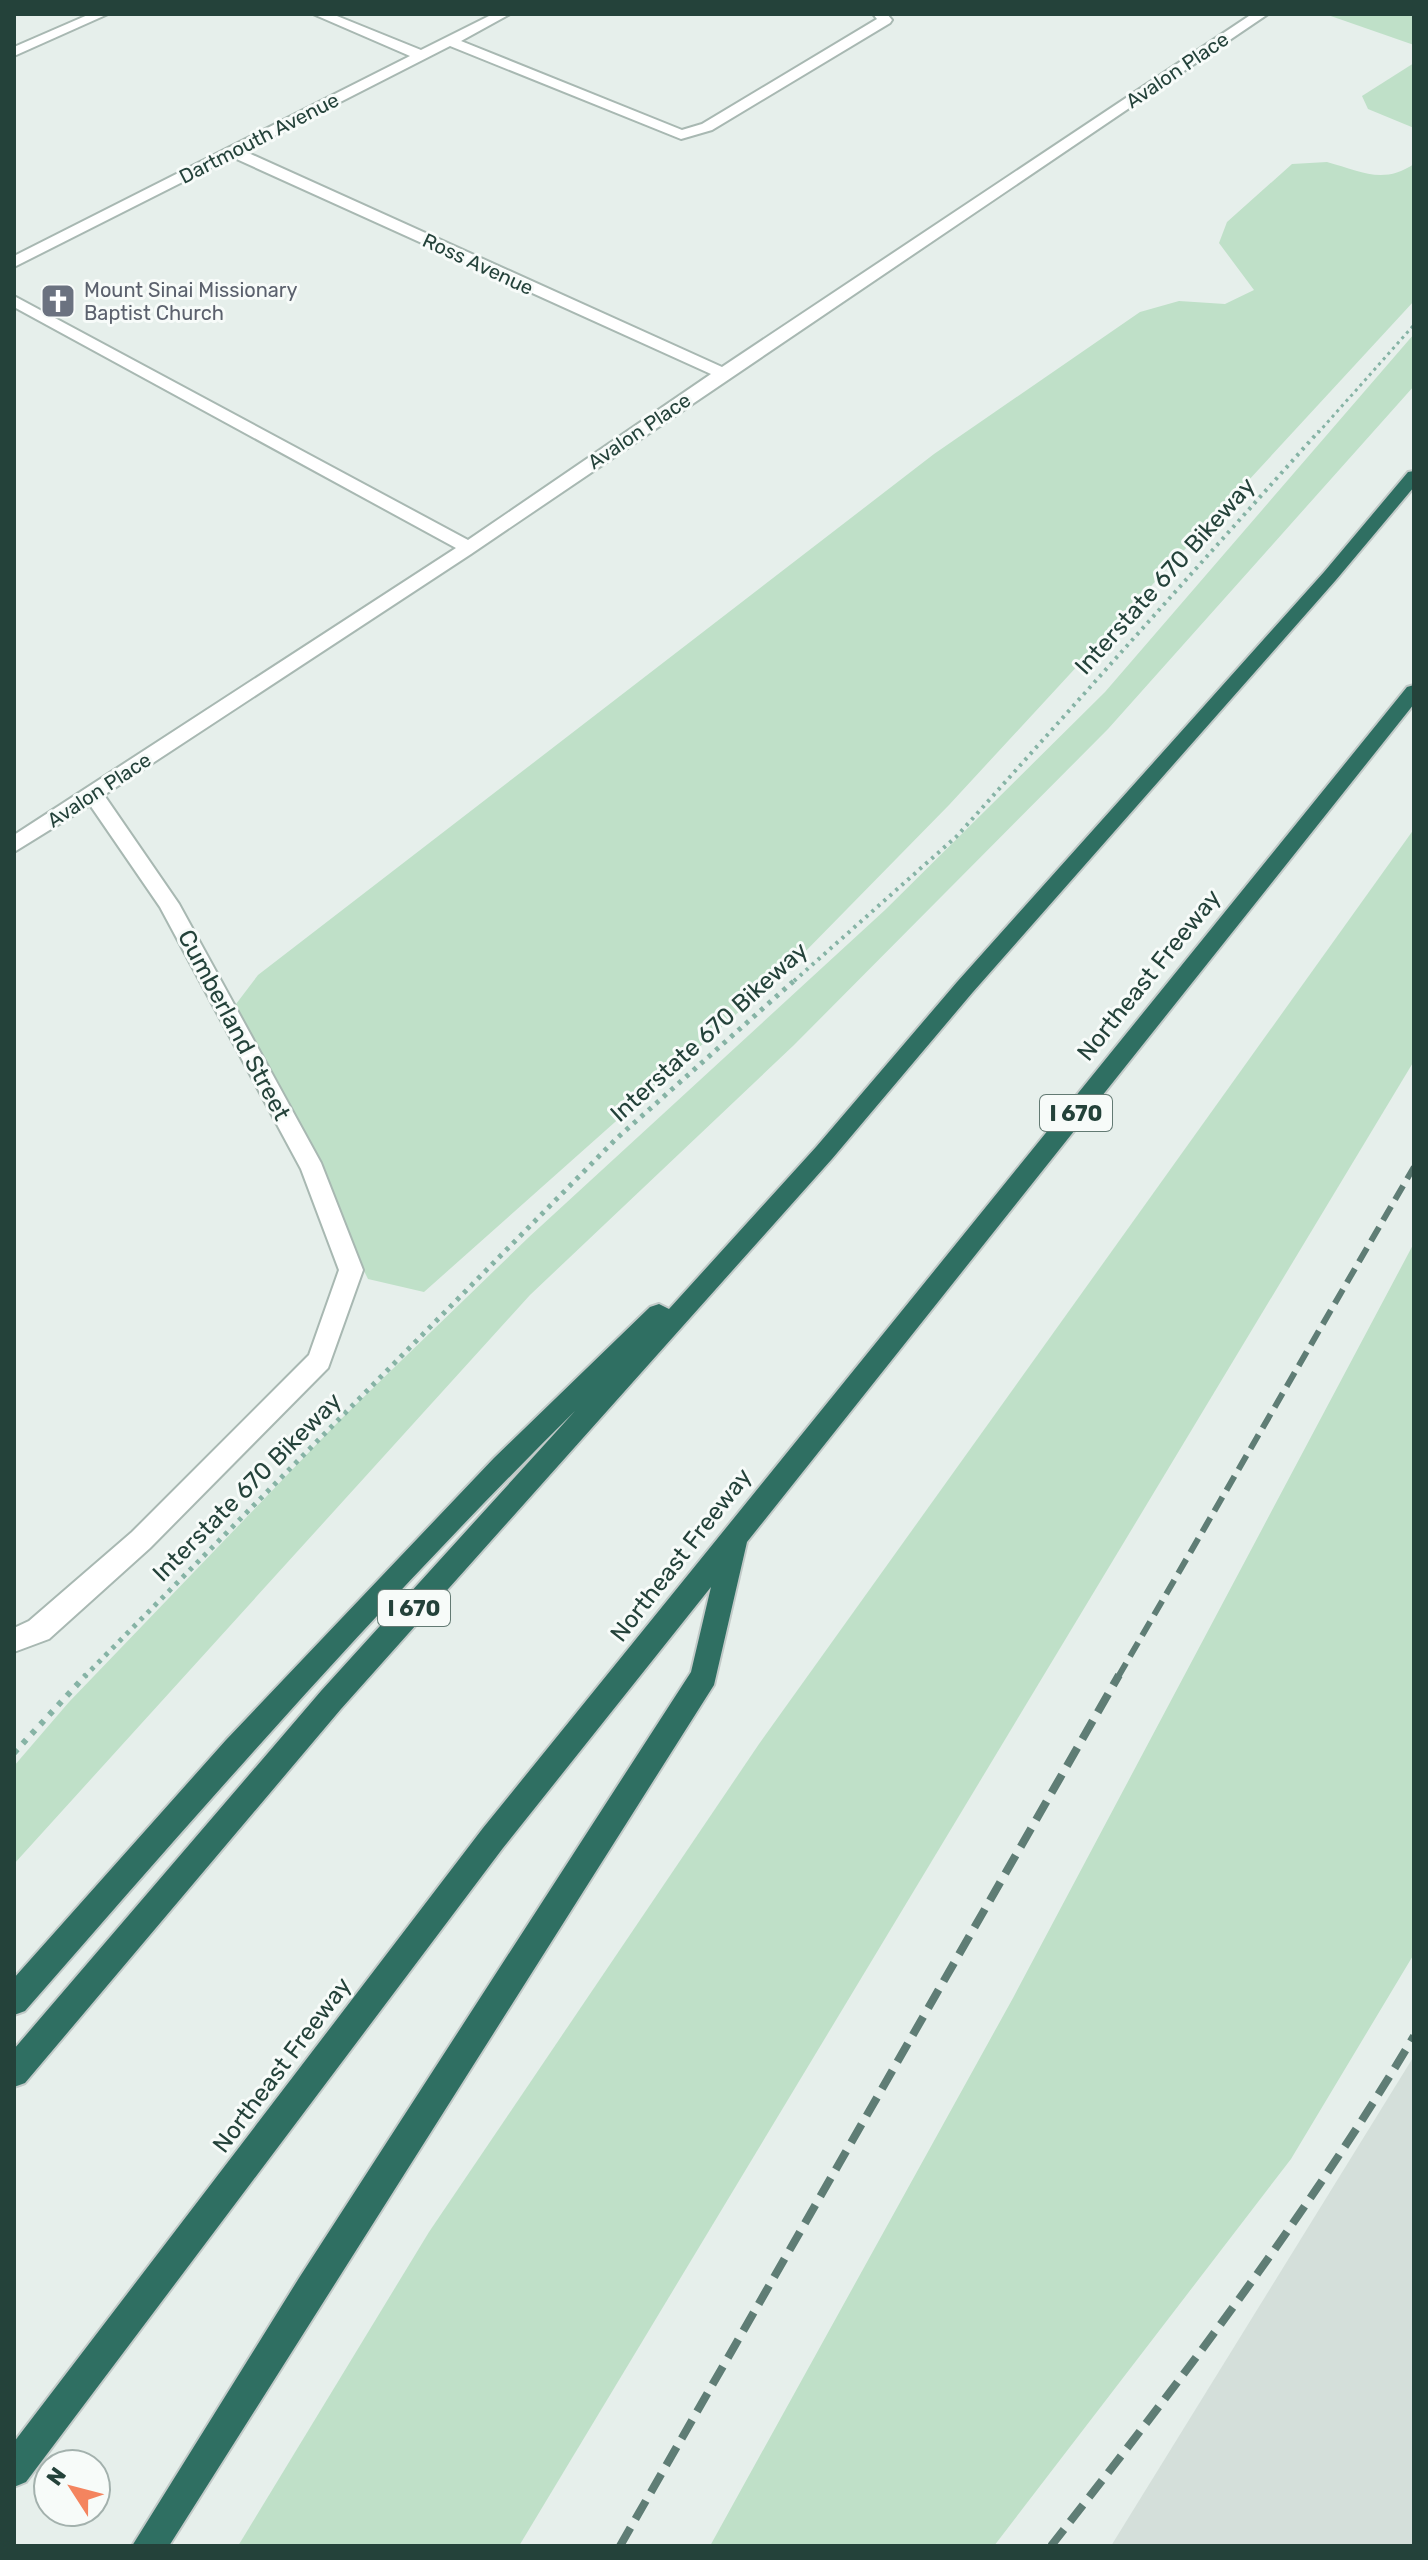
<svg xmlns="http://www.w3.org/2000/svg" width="1428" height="2560" font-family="Rubik,sans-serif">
<rect width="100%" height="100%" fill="#e6efeb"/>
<path fill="#d4dfda" d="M 1414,2056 L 1414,2546 L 1111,2546 Z"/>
<g fill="#bfe0c8">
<path d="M 1325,14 L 1414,14 L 1414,45 Z"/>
<path d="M 1414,63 L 1414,128 L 1368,109 L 1362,96 Z"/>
<path d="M 1327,162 C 1360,171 1383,185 1414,164 L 1414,301 L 949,805 L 796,961 L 424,1292 L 368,1279 L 233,1008 L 258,975 L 934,454 L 1140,312 L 1179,301 L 1225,304 L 1254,290 L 1219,243 L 1227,222 L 1292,164 Z"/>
<path d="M 1414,334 L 1414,386 L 1108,729 L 794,1045 L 530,1295 L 14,1864 L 14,1766 L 69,1702 L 339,1421 L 529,1237 L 885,910 L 1105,692 Z"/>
<path d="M 1414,829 L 1414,1061 L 519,2546 L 238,2546 L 429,2232 L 759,1744 Z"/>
<path d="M 1414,1243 L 1414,1954 L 1291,2159 L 994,2546 L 710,2546 L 1013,1998 Z"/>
</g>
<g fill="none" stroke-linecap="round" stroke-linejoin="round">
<defs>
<g id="minor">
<path d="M 90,14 L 108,14 L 14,56 L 14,47 Z"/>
<path d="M 313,14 L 332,14 L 421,50 L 493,14 L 510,14 L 461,41 L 682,130 L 702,124 L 877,19 L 873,14 L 887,14 L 892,20 L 890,23 L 712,130 L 681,139 L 450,46 L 244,151 L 722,367 L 1252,14 L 1268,14 L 471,554 L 104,795 L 179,904 L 321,1163 L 363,1270 L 328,1368 L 150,1548 L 49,1639 L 14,1652 L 14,1628 L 29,1621 L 132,1532 L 309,1355 L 339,1270 L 301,1169 L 160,907 L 90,805 L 14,852 L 14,835 L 456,548 L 14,307 L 14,296 L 468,540 L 711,374 L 232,157 L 14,267 L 14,256 L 410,56 Z"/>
</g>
<g id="highway">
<path d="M 1414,471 L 1414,487 L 1336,580 L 973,992 L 832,1159 L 341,1709 L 25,2083 L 14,2087 L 14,2049 L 321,1691 L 575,1411 C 382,1602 203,1807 25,2011 L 14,2015 L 14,1978 L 226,1740 L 494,1458 L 650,1307 L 659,1304 L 669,1309 L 816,1147 L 957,982 L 1324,572 L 1408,472 Z"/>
<path d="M 1414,685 L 1414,704 L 747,1542 L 714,1685 L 169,2546 L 132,2546 L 299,2278 L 691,1672 L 711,1587 L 503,1848 L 26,2482 L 14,2487 L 14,2442 L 483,1828 L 1407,687 Z"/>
</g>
</defs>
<use href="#minor" stroke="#a8b8b2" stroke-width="4"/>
<use href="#highway" stroke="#c2cac8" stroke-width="4"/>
<path stroke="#86b3a5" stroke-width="3" stroke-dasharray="3 4" stroke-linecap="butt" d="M 1318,433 L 1414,325"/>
<path stroke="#86b3a5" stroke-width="4" stroke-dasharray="3 5" stroke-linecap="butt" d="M 794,981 L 957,836 L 1319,431"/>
<path stroke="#86b3a5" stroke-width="5" stroke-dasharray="4 6" stroke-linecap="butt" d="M 84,1677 L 616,1139 L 796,979"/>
<path stroke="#86b3a5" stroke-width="6" stroke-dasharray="5 8" stroke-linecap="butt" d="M 14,1753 L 86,1675"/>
<use href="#minor" fill="#fff" fill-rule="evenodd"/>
<use href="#highway" fill="#2f6f62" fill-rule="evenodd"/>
<path stroke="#5f7d75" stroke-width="6" stroke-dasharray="16 8" stroke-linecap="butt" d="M 1118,1677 L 1414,1167"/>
<g stroke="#5f7d75" stroke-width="8" stroke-dasharray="21 10" stroke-linecap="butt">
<path d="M 620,2546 L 1119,1675"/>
<path d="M 1051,2546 C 1180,2381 1307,2216 1414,2036"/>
</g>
</g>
<defs>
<symbol id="church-square" viewBox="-11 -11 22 22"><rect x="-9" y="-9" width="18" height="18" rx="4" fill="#6b7280" stroke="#f7fbf9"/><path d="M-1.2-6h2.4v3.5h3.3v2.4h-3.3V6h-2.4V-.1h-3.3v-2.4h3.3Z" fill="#fff"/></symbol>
</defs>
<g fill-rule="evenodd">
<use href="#church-square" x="38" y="281" width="40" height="40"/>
</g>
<g text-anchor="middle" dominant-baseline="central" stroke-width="6" stroke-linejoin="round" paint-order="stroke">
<g font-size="20" fill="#24423a" stroke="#f7fbf9">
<text transform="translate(1177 70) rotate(-34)">Avalon Place</text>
<text transform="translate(259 138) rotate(-27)">Dartmouth Avenue</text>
<text transform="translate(478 264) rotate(25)">Ross Avenue</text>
<text transform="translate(639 431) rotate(-34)">Avalon Place</text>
<text transform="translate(99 790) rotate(-33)">Avalon Place</text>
</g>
<g font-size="20" fill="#5b616d" stroke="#f7fbf9" text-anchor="start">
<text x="84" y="290">Mount Sinai Missionary<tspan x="84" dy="23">Baptist Church</tspan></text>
</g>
<g fill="#f7fbf9" stroke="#637a73" stroke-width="2">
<rect x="1040" y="1095" width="72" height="36" rx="6"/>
<rect x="378" y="1590" width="72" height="36" rx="6"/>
</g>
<g font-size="22" font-weight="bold" fill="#24423a">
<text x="1076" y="1113">I 670</text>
<text x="414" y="1608">I 670</text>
</g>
<g font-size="24" fill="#24423a" stroke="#f7fbf9">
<text transform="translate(1165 576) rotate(-48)">Interstate 670 Bikeway</text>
<text transform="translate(1149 975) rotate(-51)">Northeast Freeway</text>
<text transform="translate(234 1025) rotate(62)">Cumberland Street</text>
<text transform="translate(709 1032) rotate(-42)">Interstate 670 Bikeway</text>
<text transform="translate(247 1487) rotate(-45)">Interstate 670 Bikeway</text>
<text transform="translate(681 1555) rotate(-52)">Northeast Freeway</text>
<text transform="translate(282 2065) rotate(-53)">Northeast Freeway</text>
</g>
</g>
<rect width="1428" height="2560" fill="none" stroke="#24423a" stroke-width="32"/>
<g transform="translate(72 2488) rotate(306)"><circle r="38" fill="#f7fbf9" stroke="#a3b1ad" stroke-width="2"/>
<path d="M0-6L14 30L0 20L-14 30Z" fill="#f4845f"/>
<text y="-12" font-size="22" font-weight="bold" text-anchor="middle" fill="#24423a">N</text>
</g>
</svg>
